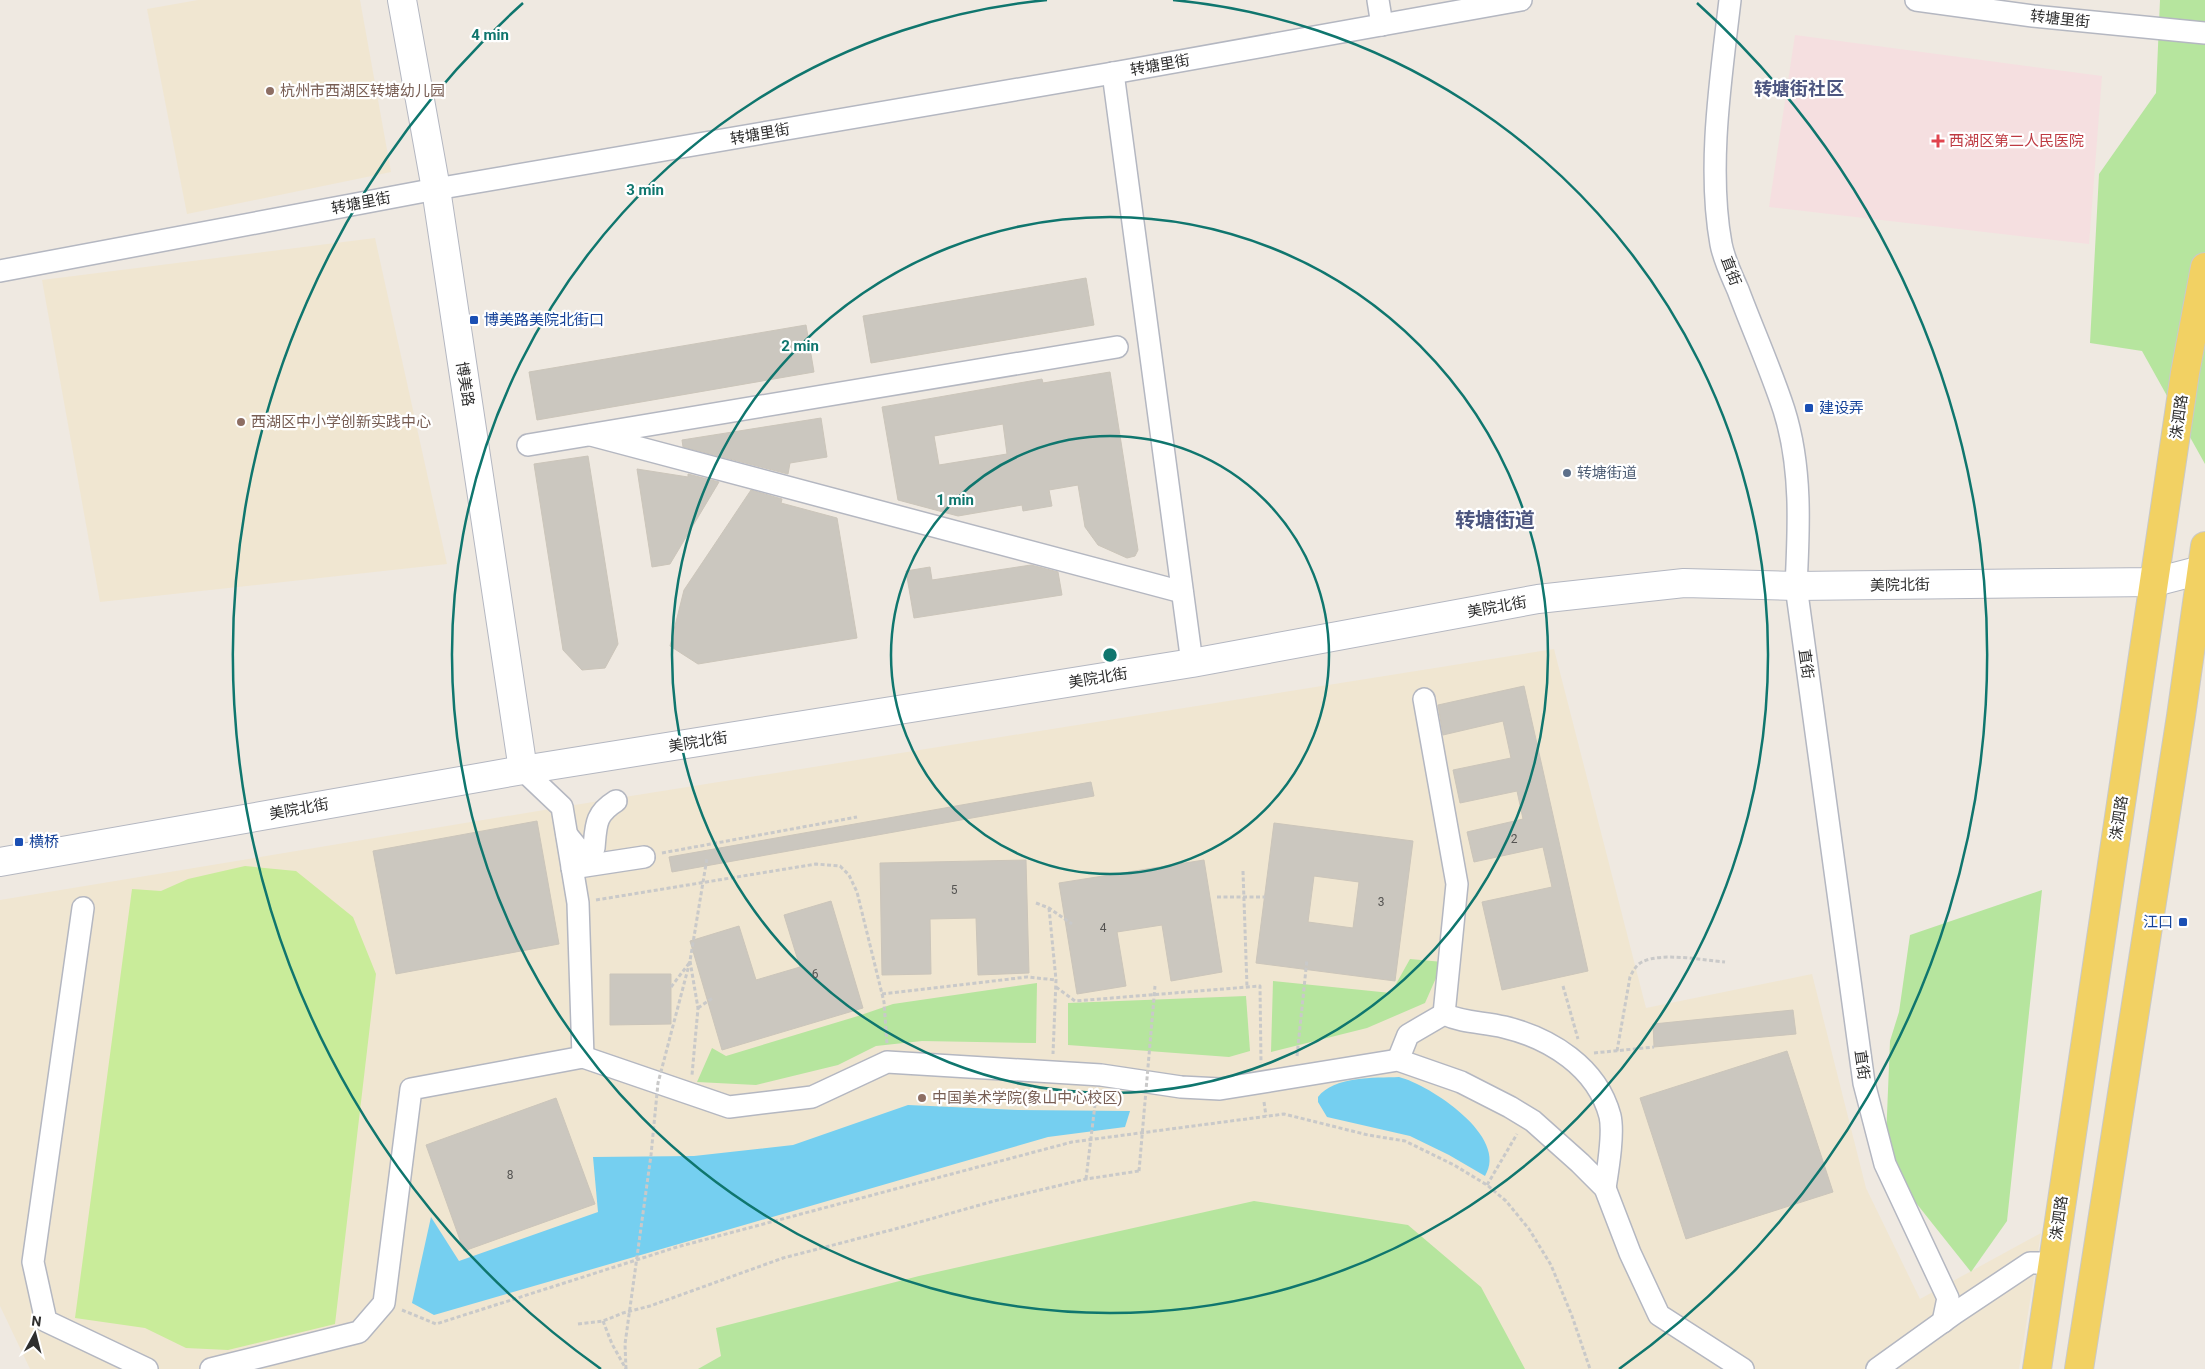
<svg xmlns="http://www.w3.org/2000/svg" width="2205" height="1369" font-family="Roboto,'Noto Sans SC',sans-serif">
<rect width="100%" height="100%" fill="#efe9e1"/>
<g fill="#f0e6d1">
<path d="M 198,0 L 360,0 L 391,172 L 187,214 L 147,9 Z"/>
<path d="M 375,238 L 447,564 L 100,602 L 42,280 Z"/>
<path d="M 1554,649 L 1646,1008 L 1812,974 L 1866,1188 L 1920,1299 L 2041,1233 L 2019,1369 L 30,1369 L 0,1306 L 0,900 L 562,807 Z"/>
</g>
<path fill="#f5dfe0" d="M 1795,35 L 2102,76 L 2089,244 L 1769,207 Z"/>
<g fill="#b6e59e">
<path d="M 2160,0 L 2205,0 L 2205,464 L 2142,351 L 2090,343 L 2099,174 L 2156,93 Z"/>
<path d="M 2042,890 L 2007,1221 L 1971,1272 L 1885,1164 L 1890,1041 L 1899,1012 L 1910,935 Z"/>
<path d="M 1410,959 L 1443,962 L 1425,1003 L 1367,1028 L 1271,1052 L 1273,981 L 1391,993 Z"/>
<path d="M 1037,983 L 1036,1043 L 922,1041 L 876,1046 L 838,1065 L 756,1085 L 697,1082 L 712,1048 L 726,1056 L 858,1016 L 893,1004 Z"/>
<path d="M 1246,996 L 1250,1051 L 1229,1057 L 1068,1045 L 1068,1003 Z"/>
<path d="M 1254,1201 L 1408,1225 L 1481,1287 L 1525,1369 L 698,1369 L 721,1356 L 716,1328 L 919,1276 Z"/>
</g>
<path fill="#c9ec9a" d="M 245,866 L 296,871 L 353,917 L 376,974 L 335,1324 L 228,1350 L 186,1348 L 145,1328 L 75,1318 L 132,889 L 161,891 L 188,879 Z"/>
<g fill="#75cff0">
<path d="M 1399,1077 C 1430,1085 1510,1137 1485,1176 L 1449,1155 L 1410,1136 L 1327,1117 L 1318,1102 L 1318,1097 C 1334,1076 1374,1078 1399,1077 Z"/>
<path d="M 908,1105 L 1018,1110 L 1130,1111 L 1125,1127 L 1048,1137 L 434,1315 L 412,1303 L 431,1217 L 459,1261 L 598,1212 L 593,1157 L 694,1156 L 793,1145 Z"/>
</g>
<g fill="#cbc7bf" stroke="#cbc5ba" fill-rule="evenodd">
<path d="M 1086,278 L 1094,325 L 871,363 L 863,316 Z"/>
<path d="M 806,325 L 814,372 L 537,420 L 529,372 Z"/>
<path d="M 1110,372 L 1138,550 L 1135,556 L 1127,558 L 1098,545 L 1085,527 L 1078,485 L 1049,490 L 1052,506 L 1023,511 L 1022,505 L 958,516 L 898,500 L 882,407 L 1042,379 L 1043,383 ZM 1003,424 L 1007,454 L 939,465 L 934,436 Z"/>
<path d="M 821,418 L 827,457 L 790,463 L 788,474 L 683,447 L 682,440 Z"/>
<path d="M 588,456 L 618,644 L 605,668 L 582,670 L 563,650 L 534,464 Z"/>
<path d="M 637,469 L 688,477 L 688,474 L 719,482 L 670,564 L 652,567 Z"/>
<path d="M 751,490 L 782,499 L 781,503 L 837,518 L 857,638 L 698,664 L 670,646 L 684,590 Z"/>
<path d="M 1031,565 L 1058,572 L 1062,595 L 914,618 L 906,571 L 930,567 L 932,580 Z"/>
<path d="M 1524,686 L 1588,971 L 1502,990 L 1482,902 L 1552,887 L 1543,847 L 1474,862 L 1467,832 L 1523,819 L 1517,791 L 1460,803 L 1453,770 L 1511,758 L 1503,721 L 1443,735 L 1438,705 Z"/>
<path d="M 1091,782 L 1094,796 L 672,872 L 669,857 Z"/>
<path d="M 537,821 L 559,944 L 396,974 L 373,851 Z"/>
<path d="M 1274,823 L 1413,841 L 1395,981 L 1256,963 ZM 1314,876 L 1359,882 L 1353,928 L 1308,922 Z"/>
<path d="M 1026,860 L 1029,973 L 978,975 L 976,918 L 930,919 L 931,974 L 882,975 L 880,863 Z"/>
<path d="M 1204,860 L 1222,972 L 1171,981 L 1162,925 L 1117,932 L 1126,986 L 1077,994 L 1059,883 Z"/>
<path d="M 831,901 L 863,1008 L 722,1050 L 690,941 L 739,926 L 756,980 L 800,967 L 784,915 Z"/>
<path d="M 610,974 L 671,974 L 671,1024 L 610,1025 Z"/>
<path d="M 1793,1010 L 1796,1034 L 1654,1047 L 1653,1024 Z"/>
<path d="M 1787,1051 L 1833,1192 L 1686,1239 L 1640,1098 Z"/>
<path d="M 556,1098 L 595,1204 L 464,1251 L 426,1145 Z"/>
</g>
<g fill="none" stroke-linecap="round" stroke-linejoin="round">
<defs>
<g id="street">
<path d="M 1378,0 L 1382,25"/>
<path d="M 1730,0 C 1721,78 1707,167 1721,244 C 1724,260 1732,276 1738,290 C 1753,330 1771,370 1784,410 C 1802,467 1799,528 1796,586 L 1864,1083 L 1885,1164 L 1948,1298 L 1943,1322"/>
<path d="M 1916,0 L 2033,16 L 2205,33"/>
<path d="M 1113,73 L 1192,663"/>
<path d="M 0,271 L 436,189 L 1113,73 L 1521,0"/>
<path d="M 591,435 L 1182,592"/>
<path d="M 528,445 L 1117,347"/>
<path d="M 1424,699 L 1457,884 L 1444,1014"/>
<path d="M 523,770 L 562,807 L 578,903 L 583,1057"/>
<path d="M 567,835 L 580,851 L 594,848 C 596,825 595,814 616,801"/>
<path d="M 572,868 L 644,857"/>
<path d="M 83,908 L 33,1262 L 46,1321 L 147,1369"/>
<path d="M 1398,1060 L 1408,1035 L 1444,1014 C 1463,1023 1484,1022 1504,1027 C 1550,1038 1597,1067 1610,1116 C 1614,1133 1608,1169 1605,1188"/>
<path d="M 211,1369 L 359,1332 L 384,1303 L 411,1089 L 583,1057 L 729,1107 L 812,1097 L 887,1062 L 1101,1075 L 1181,1087 L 1220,1089 L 1398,1060 L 1461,1082 L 1510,1107 L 1533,1121 L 1580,1163 L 1605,1188 L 1630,1253 L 1659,1315 L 1743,1369"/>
<path d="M 1877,1369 L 1955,1313 L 2030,1263 L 2052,1263"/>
</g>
<g id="secondary">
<path d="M 402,0 L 436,189 L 523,770"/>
<path d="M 0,862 L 523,770 L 1192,663 L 1538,599 L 1684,583 L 1796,586 L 2155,582 L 2205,569"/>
</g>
<g id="primary">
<path d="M 2037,1369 L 2185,373 L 2205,267"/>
<path d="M 2079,1369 L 2181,716 L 2205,546"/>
</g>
</defs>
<use href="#street" stroke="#b4b7c1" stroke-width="24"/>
<use href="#secondary" stroke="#b4b7c1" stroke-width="30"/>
<use href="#primary" stroke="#c9c9c9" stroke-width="30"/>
<g stroke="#c9c9c9" stroke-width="3" stroke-dasharray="4 2.5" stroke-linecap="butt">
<path d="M 662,853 L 857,817"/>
<path d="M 1243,871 L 1247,987"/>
<path d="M 596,900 L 816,864 L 840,866 L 849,875 L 857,892 L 884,1002 L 887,1044"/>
<path d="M 1036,903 L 1049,908 L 1072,924"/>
<path d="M 1049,908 L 1056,980 L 1053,1054"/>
<path d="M 690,961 L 698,1008 L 692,1075"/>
<path d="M 1563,986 L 1578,1039"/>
<path d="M 671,987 L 690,962"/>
<path d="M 1056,987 L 1075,1001 L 1260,986 L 1261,1063"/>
<path d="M 882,994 L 1027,977 L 1056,980"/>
<path d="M 698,1008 L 714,997"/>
<path d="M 1617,1051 L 1630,977 C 1633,971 1636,965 1642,962 C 1661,952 1703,960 1725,962"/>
<path d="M 1594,1053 L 1654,1047"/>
<path d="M 1297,1056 L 1307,959"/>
<path d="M 1264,1102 L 1266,1116"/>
<path d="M 1487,1185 L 1517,1134"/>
<path d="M 402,1310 L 436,1324 L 677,1247 L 1072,1142 L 1284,1114 L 1368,1135 L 1405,1141 L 1454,1165 L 1487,1185 L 1506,1201 L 1529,1229 L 1551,1265 L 1572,1316 L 1590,1369"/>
<path d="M 603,1321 L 612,1344 L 626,1369"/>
<path d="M 578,1324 L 603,1321 L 623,1313 L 650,1306 L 783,1258 L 895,1229 L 994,1201 L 1086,1179 L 1139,1171"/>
</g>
<use href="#street" stroke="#fff" stroke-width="21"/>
<use href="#secondary" stroke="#fff" stroke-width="28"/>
<use href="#primary" stroke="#f2d163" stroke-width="28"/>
<g stroke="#c9c9c9" stroke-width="3" stroke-dasharray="4 2.5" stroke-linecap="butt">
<path d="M 1217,897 L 1265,897"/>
<path d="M 1139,1171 L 1155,986"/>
<path d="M 1086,1179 L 1097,1088"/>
<path d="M 626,1369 L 625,1344 L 651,1155 L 658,1083 L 690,961 L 707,858"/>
</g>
</g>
<g fill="none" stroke="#0f766e" stroke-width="2.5">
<circle cx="1110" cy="655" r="219"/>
<circle cx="1110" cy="655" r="438"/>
<path d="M1173 0A658 658 0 1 1 1047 0"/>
<path d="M601 1369A877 877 0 0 1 523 3M1697 3A877 877 0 0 1 1619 1369"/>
</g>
<g fill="#8d6e63" stroke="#fff" stroke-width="2">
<circle cx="270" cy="91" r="5"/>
<circle cx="241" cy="422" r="5"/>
<circle cx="922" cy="1098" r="5"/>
</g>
<path fill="#e0444e" stroke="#fff" stroke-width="2" d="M1935.5 133.5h5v5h5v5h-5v5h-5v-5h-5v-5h5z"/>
<g fill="#1a4fb4" stroke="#fff" stroke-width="2">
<rect x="469" y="315" width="10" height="10" rx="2.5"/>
<rect x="1804" y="403" width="10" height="10" rx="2.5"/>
<rect x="14" y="837" width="10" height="10" rx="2.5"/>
<rect x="2178" y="917" width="10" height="10" rx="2.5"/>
</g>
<circle fill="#5c6f8a" stroke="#fff" stroke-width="2" cx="1567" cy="473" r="5"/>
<g text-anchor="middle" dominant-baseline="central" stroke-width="4.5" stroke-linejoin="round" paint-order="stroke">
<g font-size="12" fill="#555452">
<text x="1514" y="839">2</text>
<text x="954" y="890">5</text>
<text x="1381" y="902">3</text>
<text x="1103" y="928">4</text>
<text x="815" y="974">6</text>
<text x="510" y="1175">8</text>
</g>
<g font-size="15" fill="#2e2e2e" stroke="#fff">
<text transform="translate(2060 19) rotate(6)">转塘里街</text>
<text transform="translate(1160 65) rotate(-10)">转塘里街</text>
<text transform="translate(760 134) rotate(-10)">转塘里街</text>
<text transform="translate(361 203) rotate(-11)">转塘里街</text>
<text transform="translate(1731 271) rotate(69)">直街</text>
<text transform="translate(465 384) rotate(81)">博美路</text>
<text transform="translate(2179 417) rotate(-82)">洙泗路</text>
<text transform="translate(1900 585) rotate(-1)">美院北街</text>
<text transform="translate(1497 607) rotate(-10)">美院北街</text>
<text transform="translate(1806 664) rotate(82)">直街</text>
<text transform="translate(1098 678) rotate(-9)">美院北街</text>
<text transform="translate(698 742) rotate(-9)">美院北街</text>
<text transform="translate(299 809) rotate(-10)">美院北街</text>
<text transform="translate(2119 818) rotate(-81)">洙泗路</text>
<text transform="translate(1862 1065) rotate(82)">直街</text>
<text transform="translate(2059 1218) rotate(-82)">洙泗路</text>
</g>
<g font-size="15" fill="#785e54" stroke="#fff" text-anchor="start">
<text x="280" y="91">杭州市西湖区转塘幼儿园</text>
<text x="251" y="422">西湖区中小学创新实践中心</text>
<text x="932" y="1098">中国美术学院(象山中心校区)</text>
</g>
<g font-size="15" fill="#be3a42" stroke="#fff" text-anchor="start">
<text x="1949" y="141">西湖区第二人民医院</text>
</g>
<g font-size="15" fill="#164399" stroke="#fff" text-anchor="start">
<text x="484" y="320">博美路美院北街口</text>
<text x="1819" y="408">建设弄</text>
<text x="29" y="842">横桥</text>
<text x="2173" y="922" text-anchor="end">江口</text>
</g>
<g font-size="15" fill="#4e5e75" stroke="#fff" text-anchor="start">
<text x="1577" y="473">转塘街道</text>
</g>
<g font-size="18" font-weight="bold" fill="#4d5680" stroke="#fff">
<text x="1799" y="88">转塘街社区</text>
</g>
<g font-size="20" font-weight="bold" fill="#4d5680" stroke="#fff">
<text x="1495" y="520">转塘街道</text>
</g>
</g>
<circle cx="1110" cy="655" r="8" fill="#0f766e" stroke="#fff" stroke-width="2.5"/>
<g font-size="15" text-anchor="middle" font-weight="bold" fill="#0f766e" stroke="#fff" stroke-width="4.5" stroke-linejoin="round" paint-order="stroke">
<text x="490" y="40">4 min</text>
<text x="645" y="195">3 min</text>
<text x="800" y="351">2 min</text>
<text x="955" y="505">1 min</text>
</g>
<g transform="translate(35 1334) rotate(7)" stroke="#ffffff" stroke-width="4" paint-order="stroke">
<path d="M0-4L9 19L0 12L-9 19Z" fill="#2e2e2e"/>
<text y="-8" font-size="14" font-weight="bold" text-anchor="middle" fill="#2e2e2e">N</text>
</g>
</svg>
